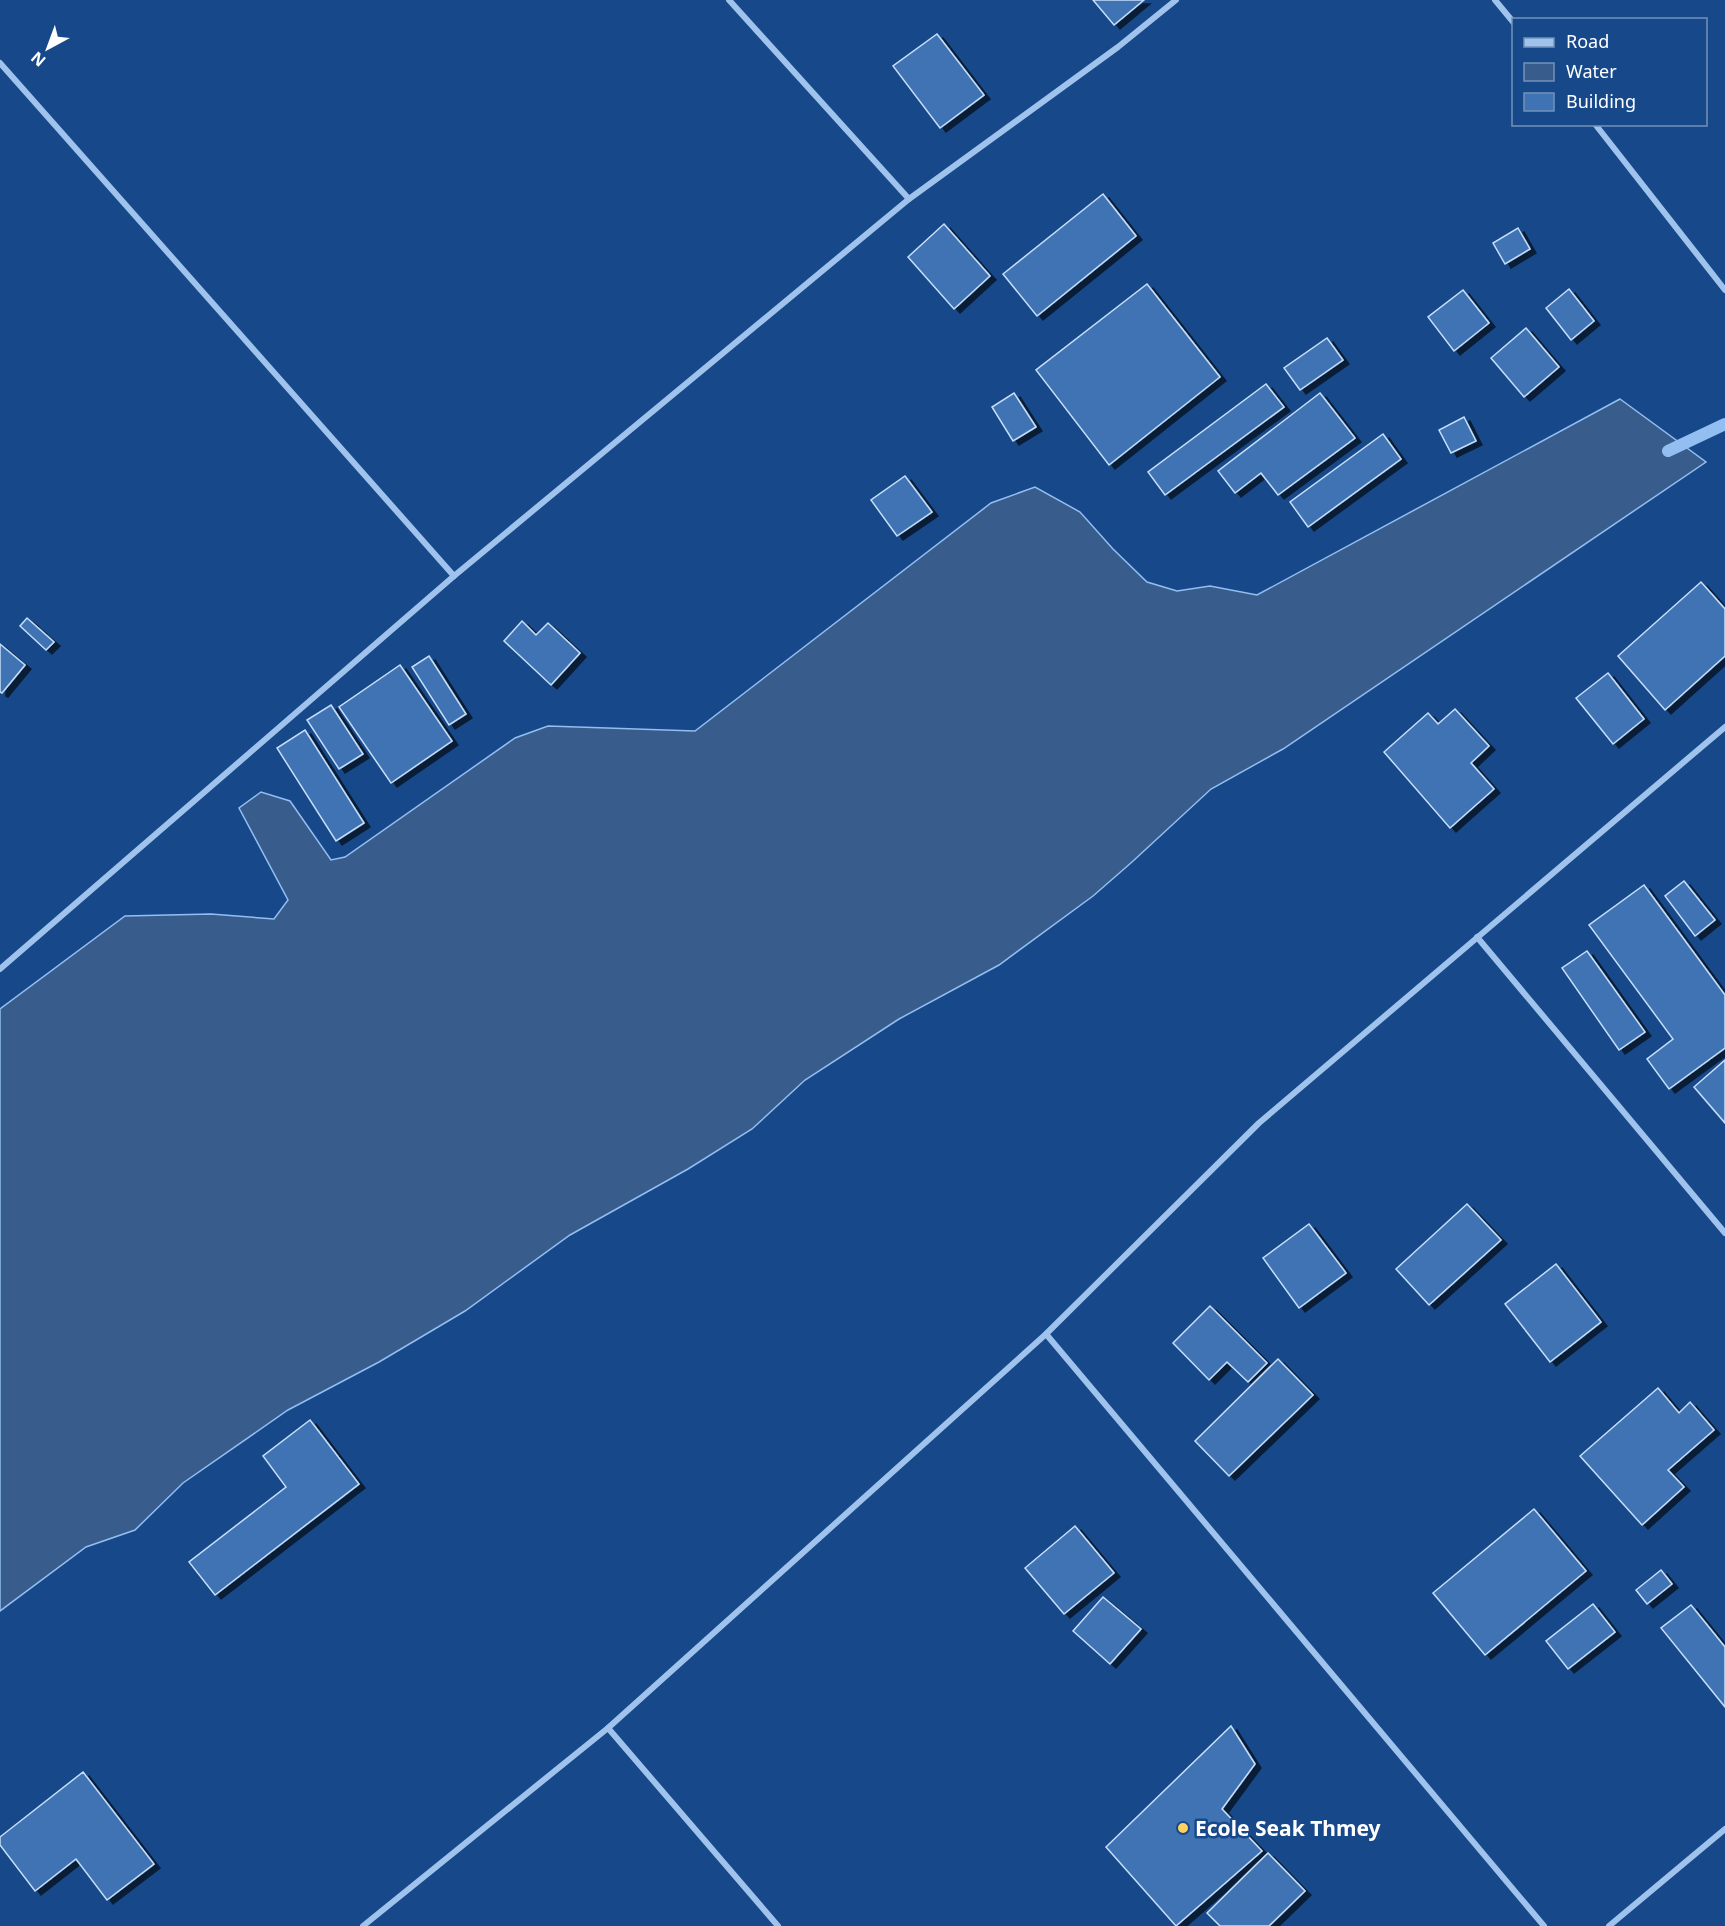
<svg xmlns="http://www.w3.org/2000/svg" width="1725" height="1926" font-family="'Noto Sans',sans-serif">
<defs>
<filter id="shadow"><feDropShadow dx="6" dy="4" stdDeviation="0" flood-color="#0009"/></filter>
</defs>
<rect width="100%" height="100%" fill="#17498a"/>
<path fill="#385d8d" stroke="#93bef1" stroke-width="1.5" d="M 1620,399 L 1706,462 L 1283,749 L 1211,789 L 1132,862 L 1093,896 L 999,965 L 899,1019 L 805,1080 L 752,1129 L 688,1169 L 570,1235 L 465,1311 L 379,1362 L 288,1410 L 183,1483 L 135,1530 L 86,1547 L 0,1611 L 0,1009 L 125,916 L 211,914 L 274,919 L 288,900 L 239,808 L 261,792 L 290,801 L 331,860 L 345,857 L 515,738 L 548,726 L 695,731 L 991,503 L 1035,487 L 1080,512 L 1113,549 L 1147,582 L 1177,591 L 1210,586 L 1257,595 Z"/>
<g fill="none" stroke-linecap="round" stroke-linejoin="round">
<path stroke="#93bef1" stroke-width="12" d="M 1668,451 L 1725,424"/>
</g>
<g fill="#3f73b3" stroke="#c6defa" stroke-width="1.5" filter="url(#shadow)">
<path d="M 1093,0 L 1144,0 L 1114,25 Z"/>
<path d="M 937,34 L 984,95 L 940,128 L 893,66 Z"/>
<path d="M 1103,194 L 1136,236 L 1037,316 L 1003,274 Z"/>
<path d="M 944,224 L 990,276 L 954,309 L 908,257 Z"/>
<path d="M 1518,228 L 1530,249 L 1505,264 L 1493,243 Z"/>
<path d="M 1147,284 L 1220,377 L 1109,465 L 1036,370 Z"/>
<path d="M 1569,289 L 1594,321 L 1571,340 L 1546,308 Z"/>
<path d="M 1463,290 L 1489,323 L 1454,351 L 1428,317 Z"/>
<path d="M 1526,328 L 1559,367 L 1524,397 L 1491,358 Z"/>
<path d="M 1327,338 L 1343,360 L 1300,390 L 1284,368 Z"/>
<path d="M 1266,384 L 1284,407 L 1165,495 L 1148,472 Z"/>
<path d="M 1014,393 L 1036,427 L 1013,441 L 992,407 Z"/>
<path d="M 1320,393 L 1355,438 L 1278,495 L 1261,473 L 1235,493 L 1218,471 Z"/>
<path d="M 1464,417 L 1476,441 L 1451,453 L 1439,430 Z"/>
<path d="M 1383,434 L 1401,459 L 1308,527 L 1290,502 Z"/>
<path d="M 905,476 L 932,512 L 897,536 L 871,500 Z"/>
<path d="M 1701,582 L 1725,609 L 1725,656 L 1665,710 L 1618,656 Z"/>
<path d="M 27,618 L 54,642 L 46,650 L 20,626 Z"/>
<path d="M 522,621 L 536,635 L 548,623 L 580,653 L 551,685 L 504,641 Z"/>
<path d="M 0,644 L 25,665 L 2,693 L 0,692 Z"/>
<path d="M 429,656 L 466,714 L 449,725 L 412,667 Z"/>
<path d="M 400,665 L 452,741 L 391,783 L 339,707 Z"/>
<path d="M 1608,673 L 1644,719 L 1613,744 L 1576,698 Z"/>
<path d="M 331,705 L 363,754 L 339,769 L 307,720 Z"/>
<path d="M 1455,709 L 1489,746 L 1471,763 L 1494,789 L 1450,828 L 1384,752 L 1428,713 L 1438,724 Z"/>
<path d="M 305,730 L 364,823 L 336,841 L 277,748 Z"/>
<path d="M 1684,881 L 1715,920 L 1695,936 L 1665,896 Z"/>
<path d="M 1644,885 L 1725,995 L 1725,1048 L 1669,1089 L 1647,1059 L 1673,1039 L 1589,925 Z"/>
<path d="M 1587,951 L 1645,1032 L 1619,1050 L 1562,968 Z"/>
<path d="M 1725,1060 L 1725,1123 L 1694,1087 Z"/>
<path d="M 1467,1204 L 1501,1240 L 1429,1305 L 1396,1269 Z"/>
<path d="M 1309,1224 L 1346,1273 L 1299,1308 L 1263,1258 Z"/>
<path d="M 1556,1264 L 1601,1322 L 1550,1362 L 1505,1304 Z"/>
<path d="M 1210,1306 L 1267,1363 L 1248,1382 L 1227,1362 L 1209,1380 L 1173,1343 Z"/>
<path d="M 1278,1359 L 1313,1395 L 1229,1476 L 1195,1441 Z"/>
<path d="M 1658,1388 L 1679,1413 L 1690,1402 L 1714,1430 L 1668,1470 L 1684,1487 L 1642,1525 L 1580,1456 Z"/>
<path d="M 310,1420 L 359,1484 L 215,1595 L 189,1562 L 286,1487 L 263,1456 Z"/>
<path d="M 1534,1509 L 1586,1571 L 1485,1655 L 1433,1593 Z"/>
<path d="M 1075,1526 L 1114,1573 L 1064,1614 L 1025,1568 Z"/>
<path d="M 1661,1570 L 1672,1584 L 1647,1604 L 1636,1590 Z"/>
<path d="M 1103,1597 L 1141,1629 L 1110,1664 L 1073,1631 Z"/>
<path d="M 1593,1604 L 1615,1632 L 1568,1669 L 1546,1641 Z"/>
<path d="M 1691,1605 L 1725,1647 L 1725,1707 L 1661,1628 Z"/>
<path d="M 1231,1726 L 1255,1764 L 1222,1809 L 1262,1851 L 1176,1926 L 1106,1847 Z"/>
<path d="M 83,1772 L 154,1864 L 107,1900 L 76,1859 L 35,1891 L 0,1845 L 0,1837 Z"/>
<path d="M 1268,1853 L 1305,1891 L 1269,1926 L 1220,1926 L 1207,1913 Z"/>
</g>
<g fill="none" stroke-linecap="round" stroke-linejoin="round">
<g stroke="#a0c3ee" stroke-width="6">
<path d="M 729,0 L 909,199"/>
<path d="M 1495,0 L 1514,23"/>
<path d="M 0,63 L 454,576"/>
<path d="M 1595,124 L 1725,290"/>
<path d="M 1477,937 L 1725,1233"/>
<path d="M 0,969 L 454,576 L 909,199 L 1118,47 L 1176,0"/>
<path d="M 1046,1334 L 1544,1926"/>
<path d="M 608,1728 L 778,1926"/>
<path d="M 363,1926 L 608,1728 L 1046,1334 L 1259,1123 L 1725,727"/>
<path d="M 1609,1926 L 1725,1829"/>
</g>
</g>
<circle fill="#ffd15e" stroke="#17498a" stroke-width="2" cx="1183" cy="1828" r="6"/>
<g text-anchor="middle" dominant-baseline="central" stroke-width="5" stroke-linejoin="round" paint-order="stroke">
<g font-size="21" font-weight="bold" fill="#fff" stroke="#17498a" text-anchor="start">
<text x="1195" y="1828">Ecole Seak Thmey</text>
</g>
</g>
<rect x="1512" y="18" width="195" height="108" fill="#17498a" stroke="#7492b9" stroke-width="1.5"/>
<rect x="1524" y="38" width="30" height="9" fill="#a0c3ee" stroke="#7492b9" stroke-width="1.5"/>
<text x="1566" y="48" font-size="18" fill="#ffffff">Road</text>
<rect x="1524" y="63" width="30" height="18" fill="#385d8d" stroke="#7492b9" stroke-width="1.5"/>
<text x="1566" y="78" font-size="18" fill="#ffffff">Water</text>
<rect x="1524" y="93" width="30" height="18" fill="#3f73b3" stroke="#7492b9" stroke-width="1.5"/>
<text x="1566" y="108" font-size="18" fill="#ffffff">Building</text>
<g transform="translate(48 48) rotate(221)" stroke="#17498a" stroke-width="4.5" paint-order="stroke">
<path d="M0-4.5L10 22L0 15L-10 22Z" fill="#ffffff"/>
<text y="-9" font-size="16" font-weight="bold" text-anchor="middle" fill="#ffffff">N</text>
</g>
</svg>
